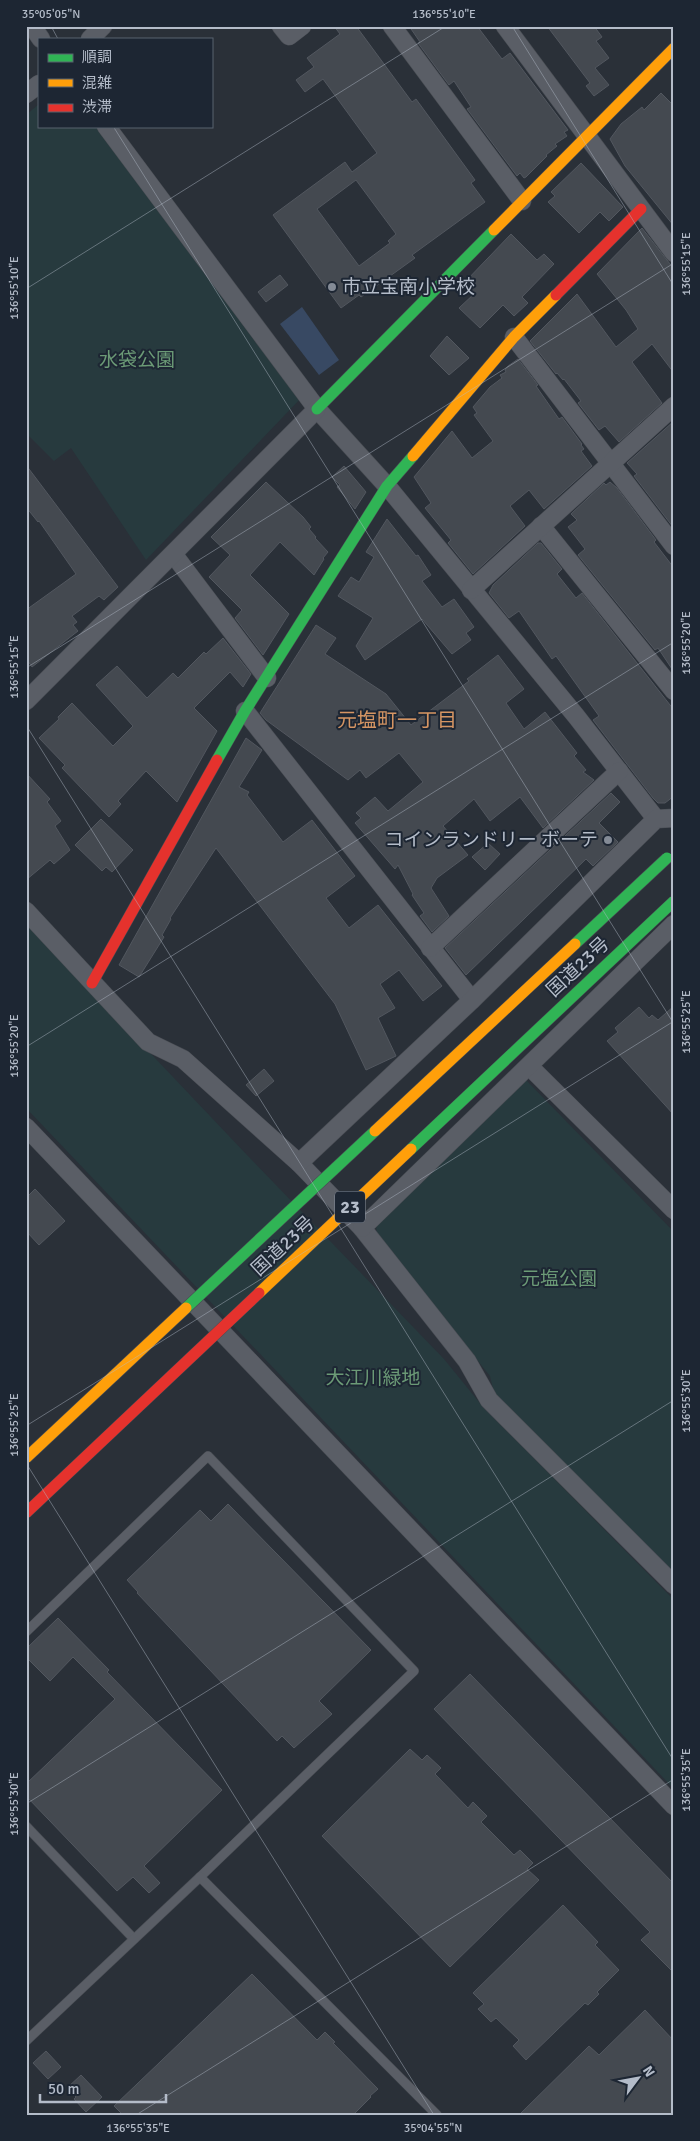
<svg xmlns="http://www.w3.org/2000/svg" width="700" height="2141" font-family="Signika,'Noto Sans JP',sans-serif">
<rect width="100%" height="100%" fill="#2a3038"/>
<g fill="#273a3e">
<path d="M 39,104 L 39,126 L 95,126 L 304,395 L 146,560 L 71,448 L 54,461 L 26,433 L 26,115 Z"/>
<path d="M 26,922 L 247,1155 L 444,1359 L 483,1407 L 674,1600 L 674,1789 L 26,1108 Z"/>
<path d="M 526,1080 L 674,1232 L 674,1575 L 494,1393 L 490,1376 L 377,1236 L 376,1225 Z"/>
</g>
<path fill="#384963" d="M 302,307 L 339,360 L 319,375 L 280,324 Z"/>
<g fill="#444950" stroke="#52575f" fill-rule="evenodd">
<path d="M 334,26 L 356,26 L 412,102 L 416,99 L 475,180 L 471,183 L 485,202 L 412,255 L 415,258 L 361,297 L 359,295 L 341,308 L 273,215 L 345,162 L 352,172 L 377,153 L 323,79 L 305,92 L 296,80 L 314,67 L 307,58 L 340,34 ZM 356,180 L 396,234 L 388,241 L 390,243 L 359,266 L 317,209 Z"/>
<path d="M 409,26 L 477,26 L 502,59 L 510,53 L 568,130 L 564,132 L 567,136 L 555,144 L 557,146 L 546,155 L 547,156 L 526,177 L 524,178 L 520,173 L 517,176 L 467,109 L 471,107 L 454,81 L 449,85 L 418,43 L 420,42 Z"/>
<path d="M 547,26 L 594,26 L 602,37 L 596,41 L 609,58 L 595,68 L 609,85 L 594,96 L 586,86 L 590,83 Z"/>
<path d="M 661,93 L 674,106 L 674,226 L 625,166 L 610,139 L 621,124 L 642,107 L 644,110 Z"/>
<path d="M 581,163 L 623,207 L 609,221 L 600,212 L 579,233 L 548,202 L 555,196 L 551,192 Z"/>
<path d="M 642,228 L 674,269 L 674,373 L 652,344 L 632,362 L 662,403 L 619,442 L 605,426 L 599,430 L 578,403 L 581,401 L 564,379 L 563,380 L 557,373 L 556,374 L 530,341 L 577,294 L 616,347 L 638,329 L 626,310 L 597,274 Z"/>
<path d="M 511,234 L 537,260 L 544,254 L 554,264 L 522,297 L 528,303 L 514,316 L 503,305 L 480,328 L 459,308 L 475,293 L 464,283 Z"/>
<path d="M 280,275 L 288,285 L 266,302 L 258,292 Z"/>
<path d="M 447,336 L 469,358 L 449,375 L 430,356 Z"/>
<path d="M 518,359 L 538,385 L 536,386 L 559,419 L 562,417 L 582,444 L 581,445 L 584,449 L 581,451 L 592,466 L 544,509 L 529,490 L 510,506 L 525,526 L 473,574 L 448,543 L 451,540 L 425,508 L 431,503 L 414,477 L 452,431 L 472,458 L 493,441 L 474,415 L 477,413 L 473,407 L 490,387 L 502,378 L 500,375 L 506,372 L 505,370 L 508,366 Z"/>
<path d="M 674,421 L 674,526 L 673,527 L 634,476 L 637,474 L 627,463 Z"/>
<path d="M 26,465 L 118,587 L 104,600 L 99,596 L 72,616 L 77,622 L 73,625 L 78,631 L 32,667 L 26,658 L 26,610 L 76,574 L 39,521 L 38,522 L 26,507 Z"/>
<path d="M 344,466 L 366,492 L 355,509 L 337,487 L 340,485 L 332,477 Z"/>
<path d="M 266,482 L 303,517 L 311,527 L 309,529 L 316,537 L 315,538 L 328,552 L 323,558 L 324,559 L 314,575 L 280,542 L 250,575 L 289,614 L 263,655 L 235,618 L 242,610 L 209,577 L 230,555 L 211,537 Z"/>
<path d="M 610,482 L 617,488 L 656,540 L 654,542 L 674,568 L 674,672 L 658,648 L 655,650 L 578,555 L 585,549 L 568,527 L 577,520 L 571,514 L 604,483 L 606,485 Z"/>
<path d="M 387,519 L 416,556 L 418,555 L 431,575 L 422,581 L 442,607 L 454,599 L 474,627 L 466,633 L 471,640 L 452,654 L 422,619 L 365,660 L 356,646 L 373,618 L 338,596 L 351,577 L 359,582 L 374,557 L 366,552 Z"/>
<path d="M 538,543 L 541,543 L 562,569 L 557,574 L 576,598 L 582,593 L 674,710 L 674,796 L 665,803 L 658,803 L 653,798 L 593,720 L 599,716 L 556,656 L 552,659 L 519,611 L 509,618 L 489,593 L 493,585 Z"/>
<path d="M 316,625 L 336,638 L 325,654 L 386,694 L 411,725 L 469,681 L 467,679 L 498,655 L 524,689 L 506,703 L 524,729 L 545,712 L 577,753 L 574,756 L 586,770 L 583,772 L 594,780 L 543,828 L 520,797 L 490,821 L 474,799 L 443,826 L 468,855 L 437,878 L 431,888 L 449,916 L 432,932 L 420,916 L 424,913 L 412,895 L 413,894 L 398,865 L 395,869 L 355,823 L 361,818 L 356,813 L 375,797 L 388,811 L 423,782 L 399,753 L 366,778 L 360,770 L 348,780 L 266,720 L 260,713 Z"/>
<path d="M 223,638 L 251,674 L 243,687 L 230,672 L 194,708 L 217,731 L 177,802 L 146,771 L 118,801 L 121,804 L 109,817 L 62,768 L 65,765 L 39,738 L 59,719 L 58,717 L 72,703 L 113,746 L 133,726 L 96,685 L 117,666 L 147,698 L 173,673 L 178,678 L 204,652 L 206,654 Z"/>
<path d="M 246,738 L 262,750 L 239,787 L 249,792 L 247,795 L 283,842 L 312,820 L 355,876 L 326,898 L 349,928 L 378,905 L 442,986 L 423,1001 L 399,970 L 380,984 L 395,1008 L 378,1018 L 396,1056 L 366,1070 L 335,1004 L 216,848 L 170,918 L 171,919 L 162,935 L 164,937 L 139,977 L 119,965 Z"/>
<path d="M 26,773 L 50,799 L 47,802 L 61,821 L 55,826 L 70,850 L 54,864 L 50,860 L 26,880 Z"/>
<path d="M 611,793 L 620,802 L 599,823 L 618,842 L 593,866 L 586,859 L 466,975 L 445,948 Z"/>
<path d="M 101,819 L 133,850 L 112,872 L 106,867 L 102,871 L 75,845 Z"/>
<path d="M 488,843 L 500,854 L 485,870 L 472,857 Z"/>
<path d="M 674,1006 L 674,1115 L 607,1041 L 618,1032 L 615,1028 L 639,1007 L 649,1018 L 652,1015 L 658,1020 Z"/>
<path d="M 264,1069 L 274,1081 L 256,1096 L 246,1085 Z"/>
<path d="M 35,1189 L 65,1221 L 39,1245 L 26,1231 L 26,1198 Z"/>
<path d="M 228,1504 L 371,1650 L 319,1701 L 332,1714 L 294,1748 L 282,1736 L 277,1741 L 137,1593 L 138,1592 L 127,1580 L 200,1510 L 211,1521 Z"/>
<path d="M 58,1618 L 109,1670 L 107,1672 L 222,1790 L 144,1866 L 160,1883 L 149,1893 L 133,1877 L 117,1891 L 26,1796 L 26,1784 L 115,1699 L 73,1657 L 50,1681 L 26,1657 L 26,1649 Z"/>
<path d="M 470,1674 L 674,1884 L 674,1973 L 641,1940 L 650,1932 L 434,1709 Z"/>
<path d="M 410,1749 L 422,1760 L 427,1755 L 441,1768 L 435,1774 L 468,1808 L 473,1802 L 487,1816 L 481,1822 L 514,1855 L 520,1850 L 533,1863 L 527,1869 L 539,1880 L 450,1967 L 322,1836 Z"/>
<path d="M 563,1905 L 598,1942 L 595,1945 L 619,1970 L 597,1992 L 599,1994 L 588,2005 L 585,2003 L 526,2060 L 513,2046 L 519,2040 L 496,2018 L 491,2022 L 478,2009 L 484,2004 L 473,1993 Z"/>
<path d="M 252,1974 L 317,2040 L 325,2032 L 335,2042 L 333,2043 L 378,2089 L 370,2096 L 371,2097 L 353,2115 L 123,2115 L 114,2106 Z"/>
<path d="M 645,2010 L 674,2041 L 674,2115 L 519,2115 L 589,2046 L 599,2055 Z"/>
<path d="M 46,2051 L 61,2067 L 48,2079 L 33,2063 Z"/>
<path d="M 81,2075 L 102,2097 L 86,2112 L 74,2099 L 76,2097 L 67,2088 Z"/>
</g>
<g fill="none" stroke-linecap="round" stroke-linejoin="round">
<defs>
<g id="lane">
<path d="M 26,1632 L 208,1456 L 414,1671 L 200,1877"/>
<path d="M 26,1826 L 134,1939"/>
<path d="M 26,2041 L 200,1877 L 437,2115"/>
</g>
<g id="street">
<path d="M 32,26 L 41,39"/>
<path d="M 281,26 L 289,36 L 302,26"/>
<path d="M 392,26 L 522,201"/>
<path d="M 505,26 L 674,253"/>
<path d="M 90,39 L 103,26"/>
<path d="M 26,94 L 39,84"/>
<path d="M 106,126 L 317,409 L 387,486 L 576,716 L 656,819"/>
<path d="M 514,337 L 674,546"/>
<path d="M 541,526 L 674,691"/>
<path d="M 174,555 L 267,678"/>
<path d="M 471,590 L 674,406"/>
<path d="M 26,701 L 317,409"/>
<path d="M 245,711 L 472,1000"/>
<path d="M 26,911 L 148,1042 L 183,1059 L 299,1163 L 362,1228 L 467,1361 L 489,1400 L 674,1585"/>
<path d="M 430,948 L 619,771"/>
<path d="M 529,1066 L 674,1210"/>
<path d="M 26,1127 L 674,1806"/>
<path d="M 299,1163 L 472,1000 L 656,819 L 674,818"/>
<path d="M 362,1228 L 674,924"/>
</g>
<g id="fast">
<path d="M 317,409 L 494,230"/>
<path d="M 217,760 L 245,711 L 387,486 L 413,456"/>
</g>
<g id="slow">
<path d="M 494,230 L 674,48"/>
<path d="M 413,456 L 514,337 L 556,295"/>
</g>
<g id="jam">
<path d="M 556,295 L 641,209"/>
<path d="M 92,983 L 217,760"/>
</g>
</defs>
<use href="#lane" stroke="#484c53" stroke-width="10"/>
<use href="#street" stroke="#484c53" stroke-width="19"/>
<use href="#fast" stroke="#484c53" stroke-width="12"/>
<use href="#slow" stroke="#484c53" stroke-width="12"/>
<use href="#jam" stroke="#484c53" stroke-width="12"/>
<use href="#lane" stroke="#5a5e66" stroke-width="9"/>
<use href="#street" stroke="#5a5e66" stroke-width="18"/>
<use href="#fast" stroke="#30b455" stroke-width="11"/>
<use href="#slow" stroke="#ff9f0a" stroke-width="11"/>
<use href="#jam" stroke="#e5322d" stroke-width="11"/>
<defs>
<g id="fast-bridge">
<path d="M 575,944 L 667,858"/>
<path d="M 411,1149 L 674,901"/>
<path d="M 186,1308 L 375,1131"/>
</g>
<g id="slow-bridge">
<path d="M 375,1131 L 575,944"/>
<path d="M 259,1293 L 411,1149"/>
<path d="M 26,1458 L 186,1308"/>
</g>
<path id="jam-bridge" d="M 26,1513 L 259,1293"/>
</defs>
<use href="#fast-bridge" stroke="#474c53" stroke-width="12" stroke-linecap="butt"/>
<use href="#slow-bridge" stroke="#474c53" stroke-width="12" stroke-linecap="butt"/>
<use href="#jam-bridge" stroke="#474c53" stroke-width="12" stroke-linecap="butt"/>
<use href="#fast-bridge" stroke="#30b455" stroke-width="11"/>
<use href="#slow-bridge" stroke="#ff9f0a" stroke-width="11"/>
<use href="#jam-bridge" stroke="#e5322d" stroke-width="11"/>
</g>
<path fill="none" stroke="#b4bcc9" stroke-width="1" stroke-opacity="0.45" d="M 51,26 L 58,39M 512,26 L 674,286M 113,126 L 674,1024M 26,289 L 446,26M 26,668 L 674,263M 26,725 L 674,1761M 26,1047 L 674,642M 26,1426 L 674,1021M 26,1463 L 434,2115M 26,1804 L 674,1400M 136,2115 L 674,1779"/>
<g fill="#848b96" stroke="#1d2633" stroke-width="2">
<circle cx="332" cy="287" r="5"/>
<circle cx="608" cy="840" r="5"/>
</g>
<g text-anchor="middle" dominant-baseline="central" stroke-width="4" stroke-linejoin="round" paint-order="stroke">
<rect fill="#1d2633" stroke="#878f9c" stroke-width="1" x="335" y="1191.5" width="30" height="31" rx="4"/>
<g font-size="18" font-weight="bold" fill="#b4bcc9">
<text x="350" y="1207">23</text>
</g>
<g font-size="19" fill="#b4bcc9" stroke="#1d2633" text-anchor="start">
<text x="342" y="287">市立宝南小学校</text>
<text x="598" y="840" text-anchor="end">コインランドリー ボーテ</text>
</g>
<g font-size="19" fill="#6b9a76" stroke="#1d2633">
<text x="137" y="360">水袋公園</text>
<text x="559" y="1279">元塩公園</text>
<text x="373" y="1378">大江川緑地</text>
</g>
<g font-size="19" fill="#b4bcc9" stroke="#1d2633">
<text transform="translate(578 967) rotate(-43)">国道23号</text>
<text transform="translate(283 1246) rotate(-43)">国道23号</text>
</g>
<g font-size="20" fill="#d59563" stroke="#1d2633">
<text x="397" y="720">元塩町一丁目</text>
</g>
</g>
<rect width="700" height="2141" fill="none" stroke="#1d2633" stroke-width="55"/>
<rect x="38" y="38" width="175" height="90" fill="#1d2633" stroke="#59626f"/>
<rect x="48" y="54" width="25" height="8" fill="#30b455" stroke="#59626f"/>
<text x="82" y="62" font-size="15" fill="#b4bcc9">順調</text>
<rect x="48" y="79" width="25" height="8" fill="#ff9f0a" stroke="#59626f"/>
<text x="82" y="88" font-size="15" fill="#b4bcc9">混雑</text>
<rect x="48" y="104" width="25" height="8" fill="#e5322d" stroke="#59626f"/>
<text x="82" y="112" font-size="15" fill="#b4bcc9">渋滞</text>
<g transform="translate(638 2078) rotate(58)" stroke="#1d2633" stroke-width="4" paint-order="stroke">
<path d="M0-4L9 19L0 12L-9 19Z" fill="#b4bcc9"/>
<text y="-8" font-size="14" font-weight="bold" text-anchor="middle" fill="#b4bcc9">N</text>
</g>
<path d="M40 2094v8h126v-8" fill="none" stroke="#b4bcc9" stroke-width="2.5"/>
<text x="48" y="2094" font-size="15" fill="#b4bcc9" stroke="#1d2633" stroke-width="4" paint-order="stroke">50 m</text>
<rect x="28" y="28" width="644" height="2086" fill="none" stroke="#b4bcc9" stroke-width="2"/>
<g font-size="12" text-anchor="middle" fill="#b4bcc9">
<text x="51" y="18">35°05'05"N</text>
<text x="444" y="18">136°55'10"E</text>
<text transform="translate(686 264) rotate(-90)" y="4">136°55'15"E</text>
<text transform="translate(14 288) rotate(-90)" y="4">136°55'10"E</text>
<text transform="translate(686 643) rotate(-90)" y="4">136°55'20"E</text>
<text transform="translate(14 667) rotate(-90)" y="4">136°55'15"E</text>
<text transform="translate(686 1022) rotate(-90)" y="4">136°55'25"E</text>
<text transform="translate(14 1046) rotate(-90)" y="4">136°55'20"E</text>
<text transform="translate(686 1401) rotate(-90)" y="4">136°55'30"E</text>
<text transform="translate(14 1425) rotate(-90)" y="4">136°55'25"E</text>
<text transform="translate(686 1780) rotate(-90)" y="4">136°55'35"E</text>
<text transform="translate(14 1804) rotate(-90)" y="4">136°55'30"E</text>
<text x="138" y="2132">136°55'35"E</text>
<text x="433" y="2132">35°04'55"N</text>
</g>
</svg>
